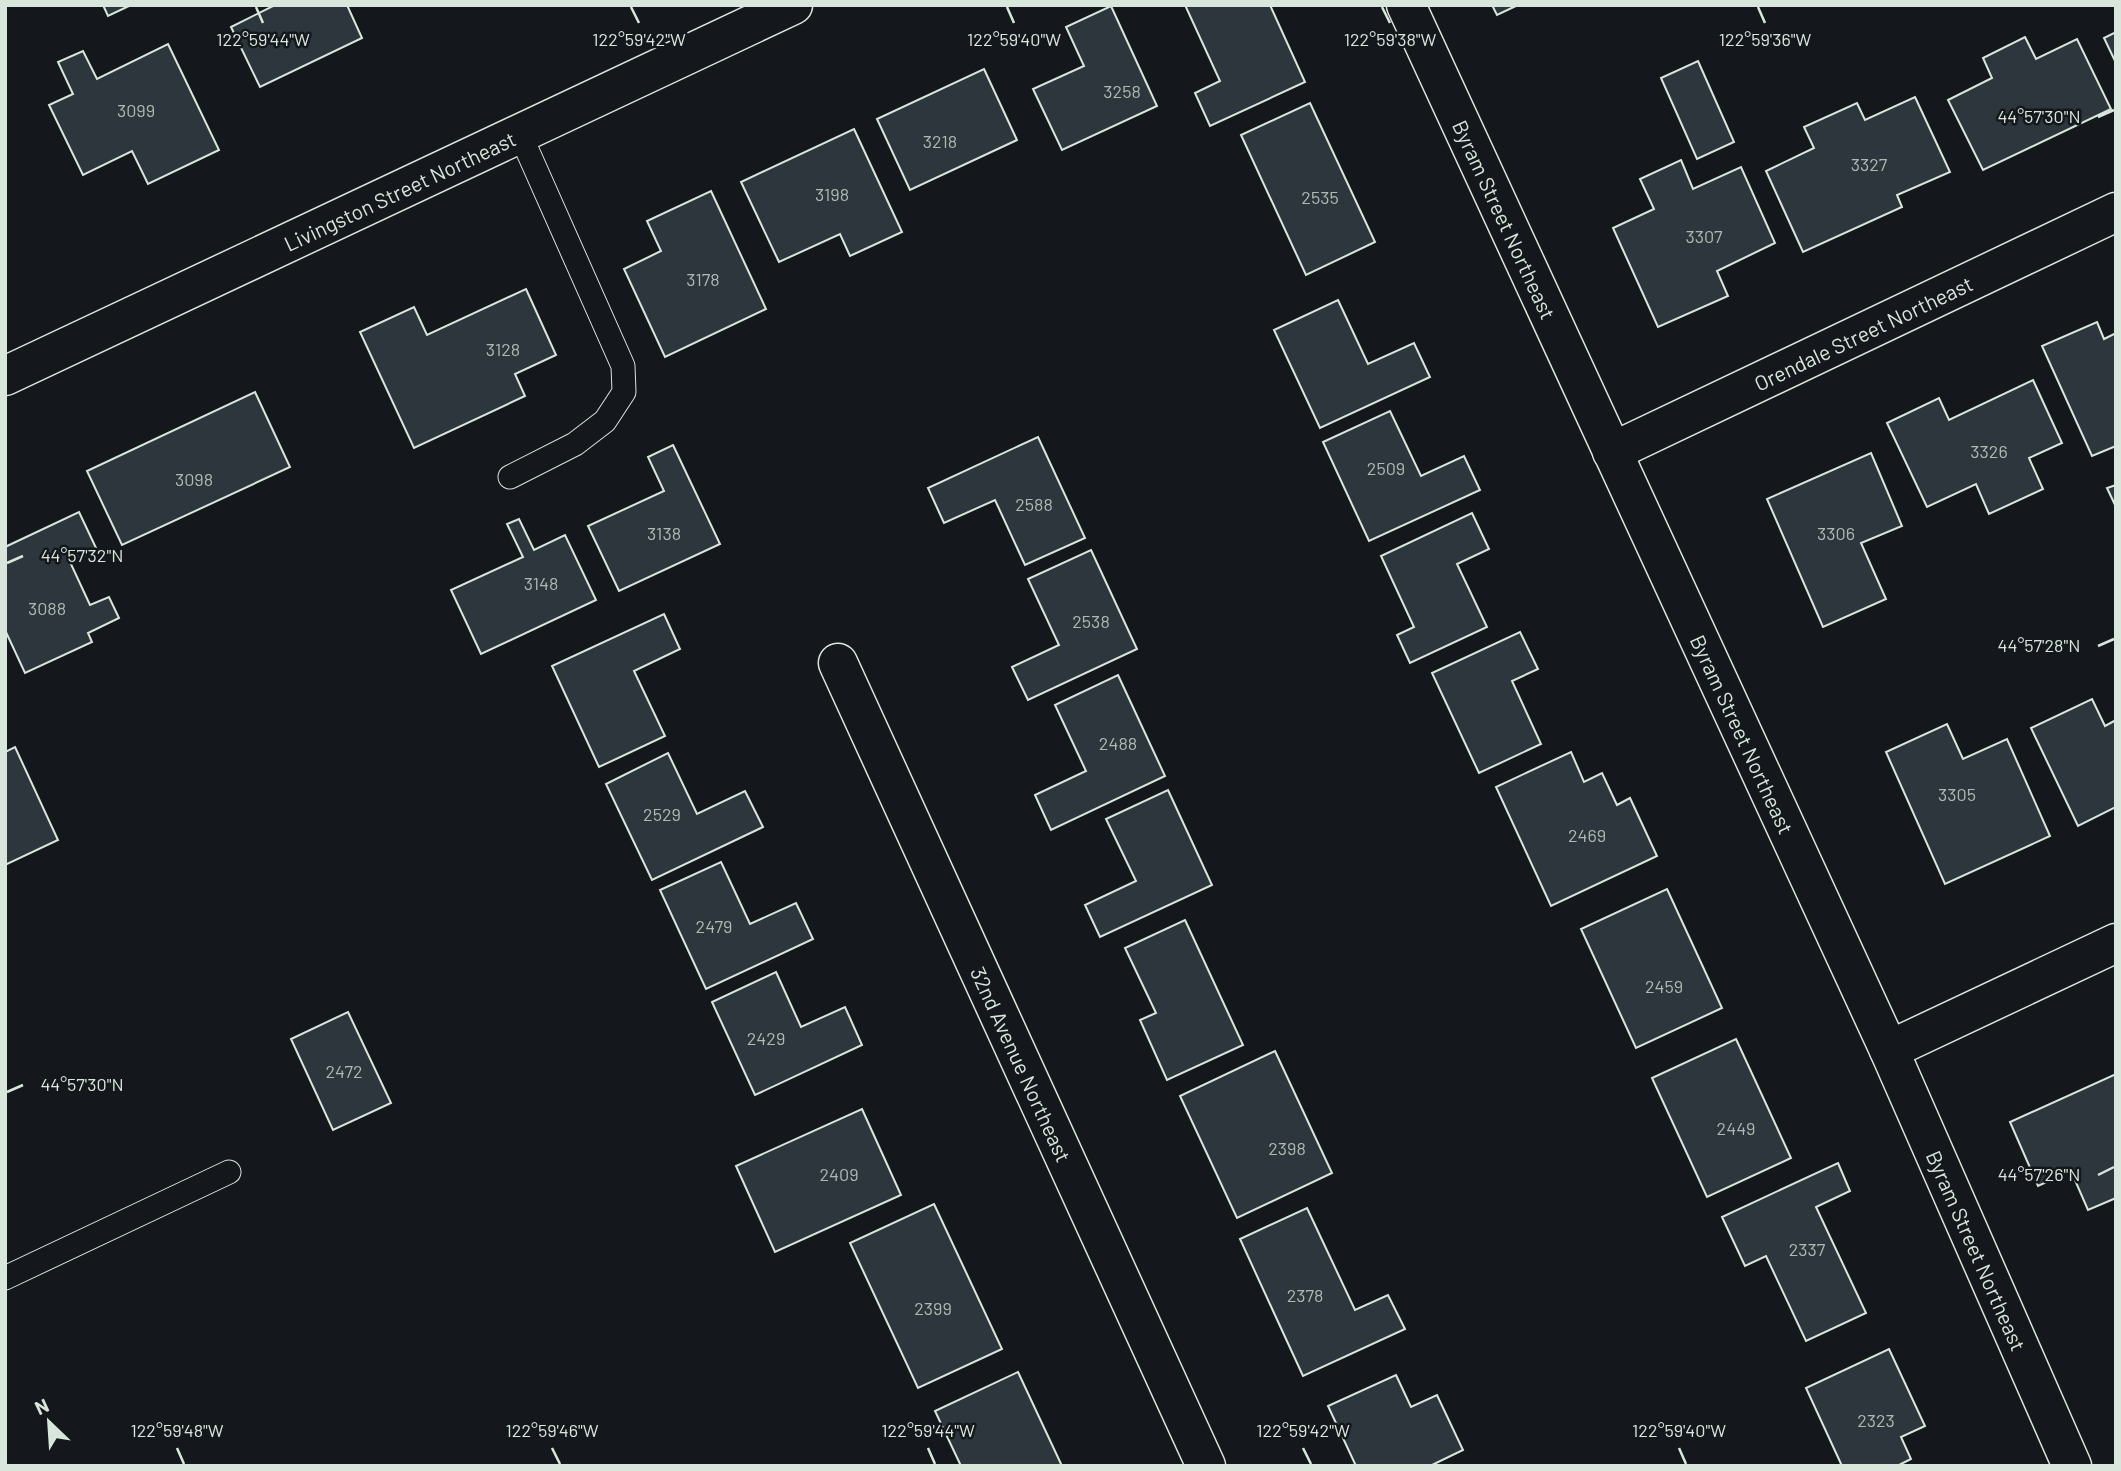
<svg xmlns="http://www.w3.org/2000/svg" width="2121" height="1471" font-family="Barlow,sans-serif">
<rect width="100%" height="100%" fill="#14181c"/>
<g fill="#2c363c" stroke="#d8e6dc" stroke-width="2">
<path d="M 103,5 L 131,5 L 108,16 Z"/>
<path d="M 275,5 L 347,5 L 362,38 L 260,87 L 231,27 Z"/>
<path d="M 1185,5 L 1270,5 L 1305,82 L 1210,126 L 1195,93 L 1220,81 Z"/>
<path d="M 1492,5 L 1518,5 L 1497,15 Z"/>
<path d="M 1111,6 L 1157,106 L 1062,150 L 1033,89 L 1084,66 L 1066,27 Z"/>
<path d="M 2116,32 L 2116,63 L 2104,38 Z"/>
<path d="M 2025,37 L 2036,59 L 2077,39 L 2111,109 L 1983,170 L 1948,100 L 1992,78 L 1983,58 Z"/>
<path d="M 168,44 L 219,150 L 148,184 L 132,151 L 83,175 L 49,105 L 73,94 L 58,62 L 83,51 L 97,79 Z"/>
<path d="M 1698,61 L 1734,142 L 1697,159 L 1661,78 Z"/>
<path d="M 984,69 L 1017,140 L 910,190 L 877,119 Z"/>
<path d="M 1915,97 L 1950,172 L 1897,195 L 1902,207 L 1803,252 L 1766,171 L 1814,148 L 1804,127 L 1857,103 L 1865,120 Z"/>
<path d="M 1310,103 L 1375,242 L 1306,275 L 1241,135 Z"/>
<path d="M 854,129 L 902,232 L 850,256 L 840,234 L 779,262 L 741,182 Z"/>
<path d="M 1681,160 L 1693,189 L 1741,167 L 1775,243 L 1717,271 L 1728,296 L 1658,327 L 1613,228 L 1654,209 L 1640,179 Z"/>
<path d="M 711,191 L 766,309 L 665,357 L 624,269 L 661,251 L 647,221 Z"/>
<path d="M 526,289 L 556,355 L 515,374 L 525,396 L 414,448 L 360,332 L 414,307 L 427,335 Z"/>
<path d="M 1338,300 L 1368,364 L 1414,343 L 1430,377 L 1320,428 L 1274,330 Z"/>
<path d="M 2097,322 L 2104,339 L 2116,333 L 2116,446 L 2092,456 L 2042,346 Z"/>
<path d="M 2033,380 L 2062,443 L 2029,458 L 2043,489 L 1989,514 L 1976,484 L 1927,507 L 1887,423 L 1939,398 L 1949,420 Z"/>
<path d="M 255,392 L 290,467 L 122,545 L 87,471 Z"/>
<path d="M 1390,411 L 1421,476 L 1464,456 L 1480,490 L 1369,541 L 1323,442 Z"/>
<path d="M 1038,437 L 1085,538 L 1025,565 L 995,500 L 944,523 L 928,488 Z"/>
<path d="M 673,445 L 720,544 L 619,591 L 588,526 L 664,491 L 648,457 Z"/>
<path d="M 1871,453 L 1902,526 L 1861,543 L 1886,599 L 1823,627 L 1767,499 Z"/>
<path d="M 2116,485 L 2116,507 L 2107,488 Z"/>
<path d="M 79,512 L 97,550 L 70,562 L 90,605 L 109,597 L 119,618 L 88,633 L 92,642 L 25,673 L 5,630 L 5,547 Z"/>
<path d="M 1472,513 L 1489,549 L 1457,564 L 1487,627 L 1410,663 L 1397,635 L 1414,627 L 1381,556 Z"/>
<path d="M 519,519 L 534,550 L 565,535 L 596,600 L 481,654 L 451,590 L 523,557 L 507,524 Z"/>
<path d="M 1091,550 L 1137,649 L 1028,700 L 1012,667 L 1059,645 L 1028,579 Z"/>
<path d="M 664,614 L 680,649 L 634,671 L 665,736 L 599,767 L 552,666 Z"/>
<path d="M 1520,632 L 1538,669 L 1512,681 L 1541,744 L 1479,773 L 1432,673 Z"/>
<path d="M 1118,675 L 1165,776 L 1051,830 L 1035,795 L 1086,771 L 1055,705 Z"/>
<path d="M 2092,699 L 2105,726 L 2116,720 L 2116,807 L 2078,826 L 2031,728 Z"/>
<path d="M 1947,724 L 1963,759 L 2007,739 L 2050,836 L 1945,884 L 1886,752 Z"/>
<path d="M 15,747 L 58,840 L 5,865 L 5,752 Z"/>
<path d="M 1571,752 L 1584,782 L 1602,773 L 1617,805 L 1630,798 L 1657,856 L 1551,906 L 1496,787 Z"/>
<path d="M 668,753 L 697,814 L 745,791 L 763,827 L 652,880 L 606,784 Z"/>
<path d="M 1168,790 L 1212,885 L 1100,937 L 1085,905 L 1136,881 L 1106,819 Z"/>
<path d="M 721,862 L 750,924 L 796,903 L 813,939 L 706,989 L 660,890 Z"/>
<path d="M 1667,889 L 1722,1008 L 1636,1048 L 1581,929 Z"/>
<path d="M 1185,920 L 1243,1045 L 1167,1080 L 1140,1020 L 1156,1013 L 1125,948 Z"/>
<path d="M 776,972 L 801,1027 L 845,1007 L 862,1045 L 755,1095 L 712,1002 Z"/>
<path d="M 348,1012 L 391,1103 L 333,1130 L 291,1039 Z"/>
<path d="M 1736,1039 L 1791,1158 L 1707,1197 L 1652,1078 Z"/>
<path d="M 1275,1051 L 1332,1173 L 1237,1218 L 1180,1096 Z"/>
<path d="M 2116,1074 L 2116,1198 L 2088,1210 L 2071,1171 L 2038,1186 L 2010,1122 Z"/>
<path d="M 862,1109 L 901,1195 L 775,1252 L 736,1166 Z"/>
<path d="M 1838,1163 L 1850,1191 L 1816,1207 L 1866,1313 L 1806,1341 L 1766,1256 L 1745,1266 L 1722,1217 Z"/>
<path d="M 934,1204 L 1002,1349 L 918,1388 L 850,1243 Z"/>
<path d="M 1307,1208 L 1355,1310 L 1388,1295 L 1405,1329 L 1303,1376 L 1240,1239 Z"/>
<path d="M 1889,1349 L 1925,1426 L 1901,1437 L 1911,1459 L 1897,1466 L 1842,1466 L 1806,1388 Z"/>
<path d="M 1018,1372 L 1062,1466 L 961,1466 L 935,1411 Z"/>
<path d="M 1396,1375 L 1411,1407 L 1437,1395 L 1463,1450 L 1430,1466 L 1356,1466 L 1328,1406 Z"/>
</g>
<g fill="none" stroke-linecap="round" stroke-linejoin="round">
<defs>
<g id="lane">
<path d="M 510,477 L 575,444 L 605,421 L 624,392 L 623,366 L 520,134"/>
<path d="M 5,1278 L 229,1172"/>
</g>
<g id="street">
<path id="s1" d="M 1406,5 L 1889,1050 L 2072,1466"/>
<path id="s2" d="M 5,376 L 793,5"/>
<path id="s3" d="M 1612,452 L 2116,212"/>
<path id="s4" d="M 838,663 L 1206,1466"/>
<path d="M 1889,1050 L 2116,943"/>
</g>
</defs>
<use href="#lane" stroke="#d8e6dc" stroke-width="25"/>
<use href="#street" stroke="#d8e6dc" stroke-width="41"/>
<use href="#lane" stroke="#14181c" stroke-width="23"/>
<use href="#street" stroke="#14181c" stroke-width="38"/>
</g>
<path fill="none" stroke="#d8e6dc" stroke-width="2.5" d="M 256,7 L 263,23M 631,7 L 639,23M 1007,7 L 1014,23M 1382,7 L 1390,23M 1758,7 L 1765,23M 2098,117 L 2114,110M 7,563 L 23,556M 2098,646 L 2114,639M 7,1092 L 23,1085M 2098,1175 L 2114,1167M 177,1448 L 184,1464M 552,1448 L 560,1464M 928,1448 L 935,1464M 1303,1448 L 1311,1464M 1679,1448 L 1686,1464"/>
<g text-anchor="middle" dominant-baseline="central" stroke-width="5" stroke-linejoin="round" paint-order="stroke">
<g font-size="18" fill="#adbab4">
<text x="1122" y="91">3258</text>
<text x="136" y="110">3099</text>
<text x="940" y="141">3218</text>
<text x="1869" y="164">3327</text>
<text x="832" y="194">3198</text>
<text x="1320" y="197">2535</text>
<text x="1704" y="236">3307</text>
<text x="703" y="279">3178</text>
<text x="503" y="349">3128</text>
<text x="1989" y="451">3326</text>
<text x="1386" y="468">2509</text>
<text x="194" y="479">3098</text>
<text x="1034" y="504">2588</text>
<text x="664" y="533">3138</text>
<text x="1836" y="533">3306</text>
<text x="541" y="583">3148</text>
<text x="47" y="608">3088</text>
<text x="1091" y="621">2538</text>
<text x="1118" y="743">2488</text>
<text x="1957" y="794">3305</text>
<text x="662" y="814">2529</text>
<text x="1587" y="835">2469</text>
<text x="714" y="926">2479</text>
<text x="1664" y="986">2459</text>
<text x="766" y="1038">2429</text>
<text x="344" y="1071">2472</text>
<text x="1736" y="1128">2449</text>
<text x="1287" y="1148">2398</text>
<text x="839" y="1174">2409</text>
<text x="1807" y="1249">2337</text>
<text x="1305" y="1295">2378</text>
<text x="933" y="1308">2399</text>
<text x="1876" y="1420">2323</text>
</g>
<g font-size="21" fill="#d8e6dc" stroke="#14181c">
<text stroke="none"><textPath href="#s2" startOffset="436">Livingston Street Northeast</textPath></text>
<text stroke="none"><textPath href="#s1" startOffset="236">Byram Street Northeast</textPath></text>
<text stroke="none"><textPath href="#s3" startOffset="278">Orendale Street Northeast</textPath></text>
<text stroke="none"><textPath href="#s1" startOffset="803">Byram Street Northeast</textPath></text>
<text stroke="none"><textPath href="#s4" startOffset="441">32nd Avenue Northeast</textPath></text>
<text stroke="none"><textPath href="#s1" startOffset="1370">Byram Street Northeast</textPath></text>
</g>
</g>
<g font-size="18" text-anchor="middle" fill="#d8e6dc" stroke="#14181c" stroke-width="5" stroke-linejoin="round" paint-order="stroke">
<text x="1014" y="46">122°59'40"W</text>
<text x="1390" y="46">122°59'38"W</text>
<text x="1765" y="46">122°59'36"W</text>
<text x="263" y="46">122°59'44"W</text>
<text x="639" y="46">122°59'42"W</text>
<text x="2039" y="123">44°57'30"N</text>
<text x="82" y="562">44°57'32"N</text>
<text x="2039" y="652">44°57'28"N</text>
<text x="82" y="1091">44°57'30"N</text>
<text x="2039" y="1181">44°57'26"N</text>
<text x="177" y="1437">122°59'48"W</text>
<text x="552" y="1437">122°59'46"W</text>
<text x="928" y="1437">122°59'44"W</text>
<text x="1303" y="1437">122°59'42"W</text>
<text x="1679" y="1437">122°59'40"W</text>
</g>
<rect width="2121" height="1471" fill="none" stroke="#d8e6dc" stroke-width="14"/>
<g transform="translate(49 1422) rotate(335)" stroke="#14181c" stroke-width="5" paint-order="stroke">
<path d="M0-5L12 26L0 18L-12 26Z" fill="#d8e6dc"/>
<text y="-10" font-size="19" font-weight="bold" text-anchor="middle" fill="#d8e6dc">N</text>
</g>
</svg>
